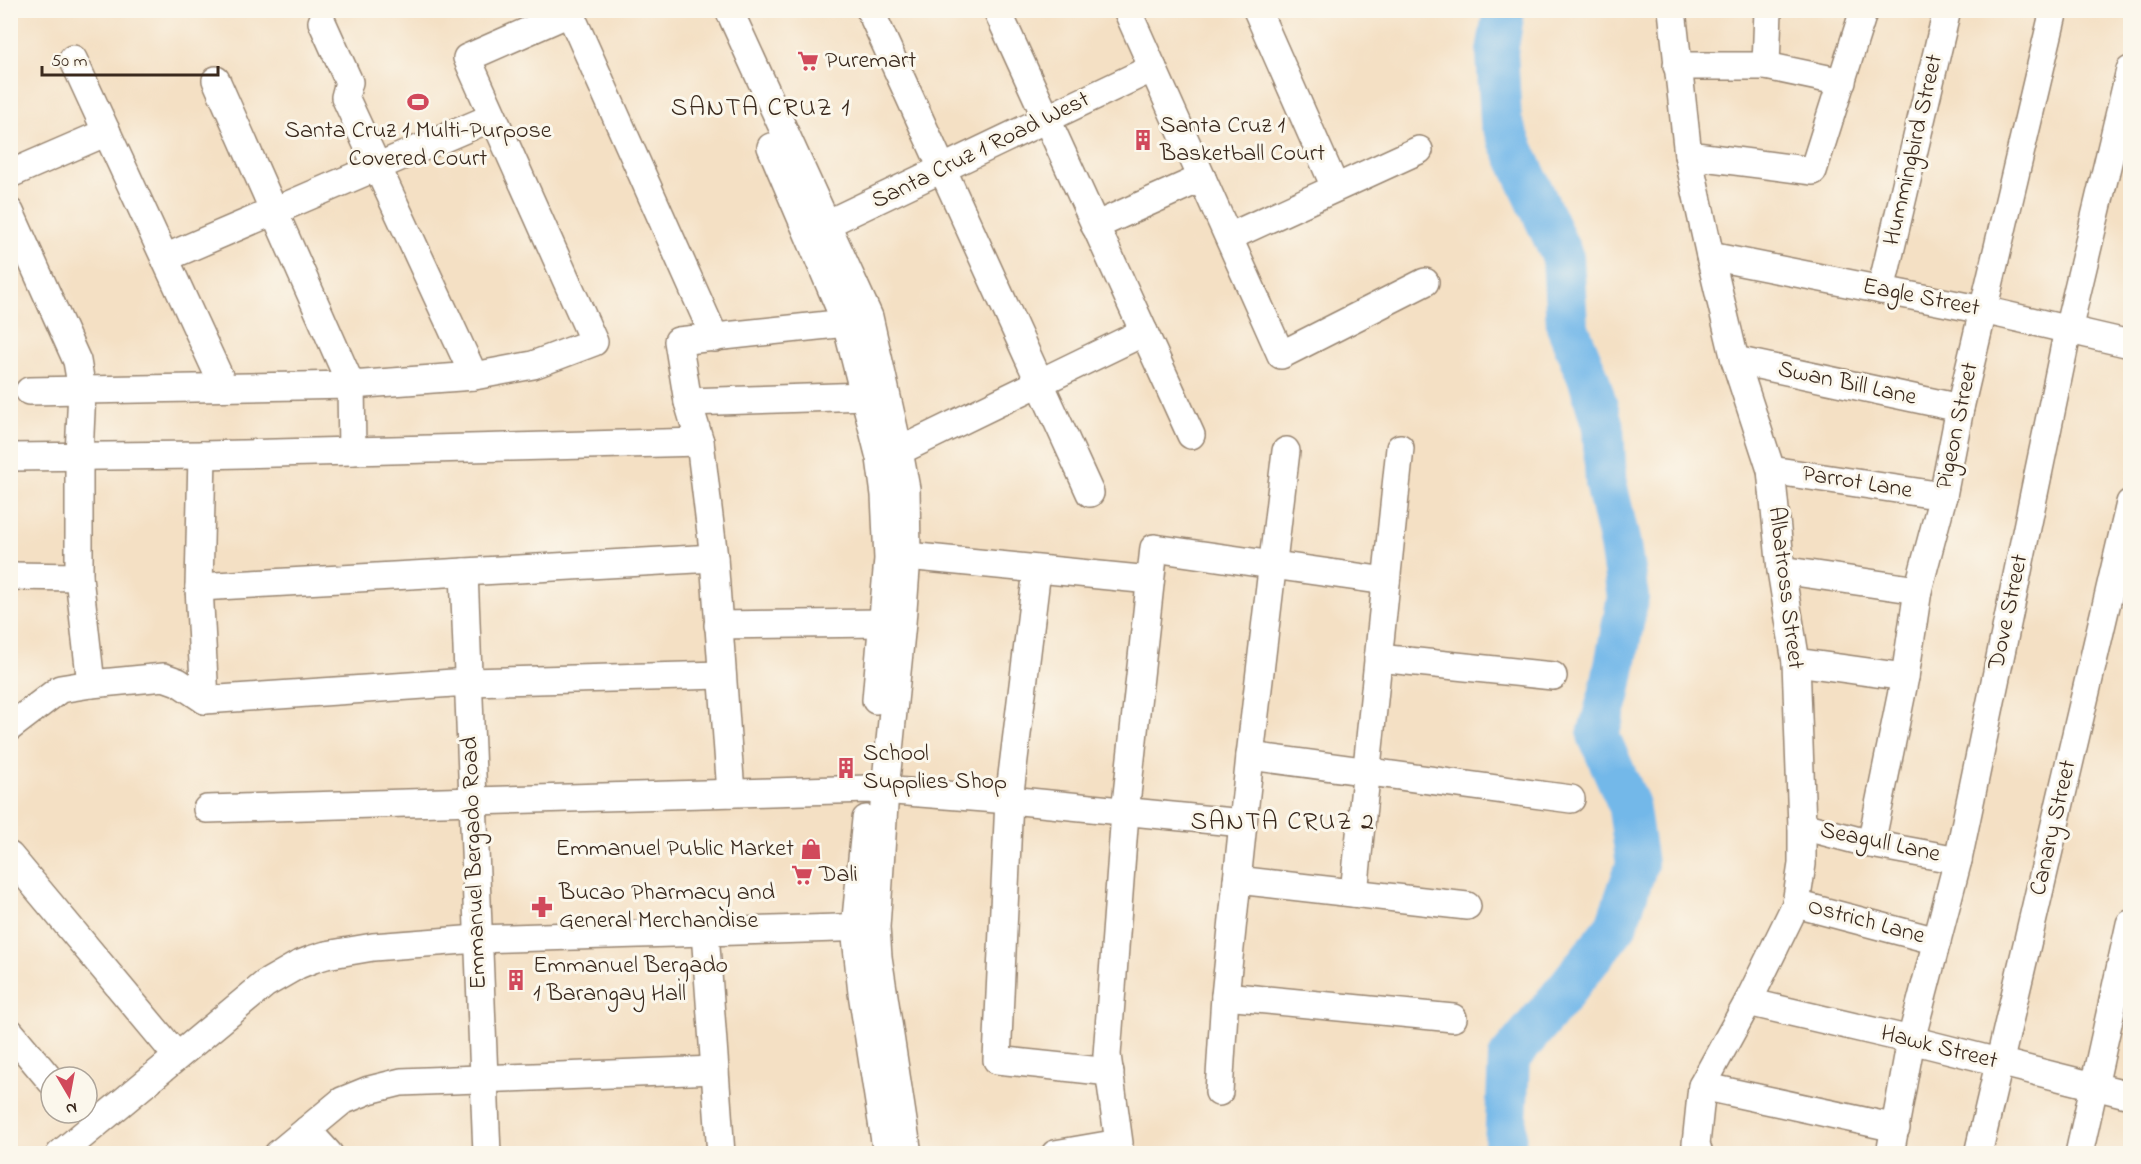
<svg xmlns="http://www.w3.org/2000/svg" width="2141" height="1164" font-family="'Indie Flower',sans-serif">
<rect width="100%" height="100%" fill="#fbf7ec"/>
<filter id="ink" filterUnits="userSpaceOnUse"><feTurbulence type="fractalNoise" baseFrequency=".0167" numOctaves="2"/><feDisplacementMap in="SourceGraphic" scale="12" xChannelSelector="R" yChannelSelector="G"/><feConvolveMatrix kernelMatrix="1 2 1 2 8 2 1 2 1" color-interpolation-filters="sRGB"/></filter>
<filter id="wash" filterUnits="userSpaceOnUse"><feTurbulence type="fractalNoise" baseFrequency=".008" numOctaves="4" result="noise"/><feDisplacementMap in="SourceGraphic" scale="24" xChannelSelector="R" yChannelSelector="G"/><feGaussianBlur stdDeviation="1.35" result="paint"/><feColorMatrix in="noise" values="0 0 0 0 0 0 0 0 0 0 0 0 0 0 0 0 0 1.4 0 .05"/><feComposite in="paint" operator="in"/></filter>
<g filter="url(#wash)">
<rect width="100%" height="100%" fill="#f4e0c4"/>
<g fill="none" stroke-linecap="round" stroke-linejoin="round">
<path stroke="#73b8e9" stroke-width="42" d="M 1504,10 L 1497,52 L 1501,122 L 1563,258 L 1567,326 L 1589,380 L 1603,427 L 1606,483 L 1620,545 L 1628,597 L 1610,692 L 1598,735 L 1628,803 L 1637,864 L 1616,926 L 1557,1001 L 1509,1058 L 1505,1146 L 1509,1154"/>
</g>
</g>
<g filter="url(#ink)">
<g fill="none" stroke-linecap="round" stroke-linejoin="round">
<defs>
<g id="minor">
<path d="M 729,10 L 869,317 L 899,451 L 906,489 L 907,556 L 902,623 L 885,790 L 876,927 L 878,957 L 908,1154"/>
<path d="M 870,10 L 1090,493"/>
<path d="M 997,10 L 1191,435"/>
<path d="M 1127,10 L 1281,355 L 1425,282"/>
<path d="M 1257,10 L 1335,187"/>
<path d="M 1672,10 L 1688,155 L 1710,256 L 1735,360 L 1771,470 L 1781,570 L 1796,662 L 1802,826 L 1802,864 L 1796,904 L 1748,1002 L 1702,1086 L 1696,1144 L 1699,1154"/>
<path d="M 570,13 L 715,338"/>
<path d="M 322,22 L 349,82 L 345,97 L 474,376"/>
<path d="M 73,59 L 224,387"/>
<path d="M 1677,66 L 1766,66 L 1842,82"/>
<path d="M 1766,66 L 1768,10"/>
<path d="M 216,80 L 351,385 L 352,451"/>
<path d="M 771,147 L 846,323 L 880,458 L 885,495 L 888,559 L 876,700"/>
<path d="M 1688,155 L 1813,171 L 1864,10"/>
<path d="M 10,174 L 107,132"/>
<path d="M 10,212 L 77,361 L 82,390 L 79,455 L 79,577 L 91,684"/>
<path d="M 1095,226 L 1202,178"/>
<path d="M 812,231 L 1153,68"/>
<path d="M 1229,237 L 1419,150"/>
<path d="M 1710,256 L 1983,310 L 2130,344"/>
<path d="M 165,258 L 493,117"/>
<path d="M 1881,290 L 1947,10"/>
<path d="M 1735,360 L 1960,408"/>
<path d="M 29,391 L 351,385 L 474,376 L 533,365 L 594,342 L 467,58 L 576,10"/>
<path d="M 688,402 L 866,396"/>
<path d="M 899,451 L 1144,332"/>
<path d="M 202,455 L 199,587 L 205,700"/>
<path d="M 10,457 L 202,455 L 700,442"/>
<path d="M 1771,470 L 1943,496"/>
<path d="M 907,556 L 1150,580"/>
<path d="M 1037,570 L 1009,800 L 997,1060 L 1110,1072"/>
<path d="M 1781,570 L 1918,590"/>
<path d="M 464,572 L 487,1154"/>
<path d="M 10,576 L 79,577"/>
<path d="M 199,587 L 714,558"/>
<path d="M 718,625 L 883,623"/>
<path d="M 1378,658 L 1553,676"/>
<path d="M 1796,662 L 1905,677"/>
<path d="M 10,727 L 60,689 L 91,684 L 164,677 L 178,682 L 205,700 L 468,682 L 722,675"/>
<path d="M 1250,756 L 1571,799"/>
<path d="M 731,793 L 714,558 L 700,442 L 688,402 L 678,341 L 846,323"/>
<path d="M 207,809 L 869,789 L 1009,800 L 1243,823"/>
<path d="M 866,819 L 855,928 L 862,993 L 887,1154"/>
<path d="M 1802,826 L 1871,844 L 1958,860"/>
<path d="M 1871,844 L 1905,677 L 1918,590 L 1943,496 L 1960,408 L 2054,10"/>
<path d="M 10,856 L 177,1056"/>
<path d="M 1237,880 L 1467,906"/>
<path d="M 1354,893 L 1400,448"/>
<path d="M 1796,904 L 1937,941"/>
<path d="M 705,932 L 721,1154"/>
<path d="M 1225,996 L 1453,1018"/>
<path d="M 1748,1002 L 1911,1040 L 2130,1095"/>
<path d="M 10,1032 L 51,1081"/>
<path d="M 1702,1086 L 1896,1128"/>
<path d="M 1219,1092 L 1225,996 L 1250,756 L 1286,451"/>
<path d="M 307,1130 L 329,1154"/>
<path d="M 60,1154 L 265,984 L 298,965 L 313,959 L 326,955 L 373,947 L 477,939 L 872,927"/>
<path d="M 278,1154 L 342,1101 L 369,1090 L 401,1082 L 715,1070"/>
<path d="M 1055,1154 L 1119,1143 L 1107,1055 L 1125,813 L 1154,548 L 1386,581"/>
<path d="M 1890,1154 L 1911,1040 L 1958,860 L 2068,330 L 2130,70"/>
<path d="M 1978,1154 L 2130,503"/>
<path d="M 2079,1154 L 2130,924"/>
</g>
</defs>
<use href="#minor" stroke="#988571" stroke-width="30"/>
<use href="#minor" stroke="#fff" stroke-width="27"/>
</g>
</g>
<defs>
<symbol id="supermarket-bare" viewBox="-9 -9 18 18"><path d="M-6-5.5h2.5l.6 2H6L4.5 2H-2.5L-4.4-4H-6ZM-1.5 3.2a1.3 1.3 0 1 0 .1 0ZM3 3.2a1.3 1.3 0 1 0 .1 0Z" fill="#d1495b" stroke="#fbf7ec" stroke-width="2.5" paint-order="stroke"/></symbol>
<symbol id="stadium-bare" viewBox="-9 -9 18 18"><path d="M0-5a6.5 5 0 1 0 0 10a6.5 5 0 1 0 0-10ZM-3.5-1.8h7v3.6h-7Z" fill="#d1495b" stroke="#fbf7ec" stroke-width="2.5" paint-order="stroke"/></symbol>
<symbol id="building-bare" viewBox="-9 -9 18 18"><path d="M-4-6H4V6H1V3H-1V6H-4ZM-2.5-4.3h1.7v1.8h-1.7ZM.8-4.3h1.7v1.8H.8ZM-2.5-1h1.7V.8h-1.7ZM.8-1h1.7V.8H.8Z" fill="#d1495b" stroke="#fbf7ec" stroke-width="2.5" paint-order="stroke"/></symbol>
<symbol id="shop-bare" viewBox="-9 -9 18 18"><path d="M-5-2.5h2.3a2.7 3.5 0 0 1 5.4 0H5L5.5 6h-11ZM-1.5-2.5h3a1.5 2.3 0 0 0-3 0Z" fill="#d1495b" stroke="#fbf7ec" stroke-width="2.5" paint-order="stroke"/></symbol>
<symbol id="pharmacy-bare" viewBox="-9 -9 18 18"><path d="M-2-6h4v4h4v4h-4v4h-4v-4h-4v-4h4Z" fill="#d1495b" stroke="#fbf7ec" stroke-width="2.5" paint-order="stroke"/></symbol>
</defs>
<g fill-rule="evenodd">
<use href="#supermarket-bare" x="793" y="46" width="30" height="30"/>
<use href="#stadium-bare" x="403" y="87" width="30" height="30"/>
<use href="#building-bare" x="1128" y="125" width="30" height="30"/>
<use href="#building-bare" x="831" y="753" width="30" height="30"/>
<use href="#shop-bare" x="796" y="834" width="30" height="30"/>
<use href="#supermarket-bare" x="787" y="860" width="30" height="30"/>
<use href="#pharmacy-bare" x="527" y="892" width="30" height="30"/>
<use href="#building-bare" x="501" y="965" width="30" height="30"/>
</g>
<g text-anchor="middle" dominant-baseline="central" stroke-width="6" stroke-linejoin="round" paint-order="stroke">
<g font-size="24" fill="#3b2a1e" stroke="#fbf7ec" text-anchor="start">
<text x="825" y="61">Puremart</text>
<text x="1160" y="126">Santa Cruz 1<tspan x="1160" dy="28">Basketball Court</tspan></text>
<text x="418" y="131" text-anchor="middle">Santa Cruz 1 Multi-Purpose<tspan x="418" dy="28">Covered Court</tspan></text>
<text x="863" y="754">School<tspan x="863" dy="28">Supplies Shop</tspan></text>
<text x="794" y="849" text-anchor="end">Emmanuel Public Market</text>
<text x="819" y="875">Dali</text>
<text x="559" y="893">Bucao Pharmacy and<tspan x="559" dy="28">General Merchandise</tspan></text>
<text x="533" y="966">Emmanuel Bergado<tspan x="533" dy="28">1 Barangay Hall</tspan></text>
</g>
<g font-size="24" fill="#3b2a1e" stroke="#fbf7ec">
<text transform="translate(1914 150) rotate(-77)">Hummingbird Street</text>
<text transform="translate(981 151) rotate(-26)">Santa Cruz 1 Road West</text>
<text transform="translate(1921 298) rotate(11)">Eagle Street</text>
<text transform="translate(1847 384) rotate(12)">Swan Bill Lane</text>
<text transform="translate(1958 426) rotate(-78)">Pigeon Street</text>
<text transform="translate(1857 483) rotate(9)">Parrot Lane</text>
<text transform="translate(1785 588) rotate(83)">Albatross Street</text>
<text transform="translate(2009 612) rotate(-78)">Dove Street</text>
<text transform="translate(2054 828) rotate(-77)">Canary Street</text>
<text transform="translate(1880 843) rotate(12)">Seagull Lane</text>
<text transform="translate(475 863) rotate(-92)">Emmanuel Bergado Road</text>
<text transform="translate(1866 922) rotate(15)">Ostrich Lane</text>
<text transform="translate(1939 1048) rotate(14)">Hawk Street</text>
</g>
<g font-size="26" letter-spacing="1.5" fill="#3b2a1e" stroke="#fbf7ec">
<text x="761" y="109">SANTA CRUZ 1</text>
<text x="1283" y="823">SANTA CRUZ 2</text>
</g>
</g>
<rect width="2141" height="1164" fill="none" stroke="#fbf7ec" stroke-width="36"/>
<g transform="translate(69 1095) rotate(170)"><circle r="28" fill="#fbf7ec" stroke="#aea59a" stroke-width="1.5"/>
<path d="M0-4.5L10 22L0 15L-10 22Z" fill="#d1495b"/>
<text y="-9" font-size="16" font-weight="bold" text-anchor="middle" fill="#3b2a1e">N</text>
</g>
<path d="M42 66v9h176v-9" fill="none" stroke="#3b2a1e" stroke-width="3"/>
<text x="51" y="66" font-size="18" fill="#3b2a1e" stroke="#fbf7ec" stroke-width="4.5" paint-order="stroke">50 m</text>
</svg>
